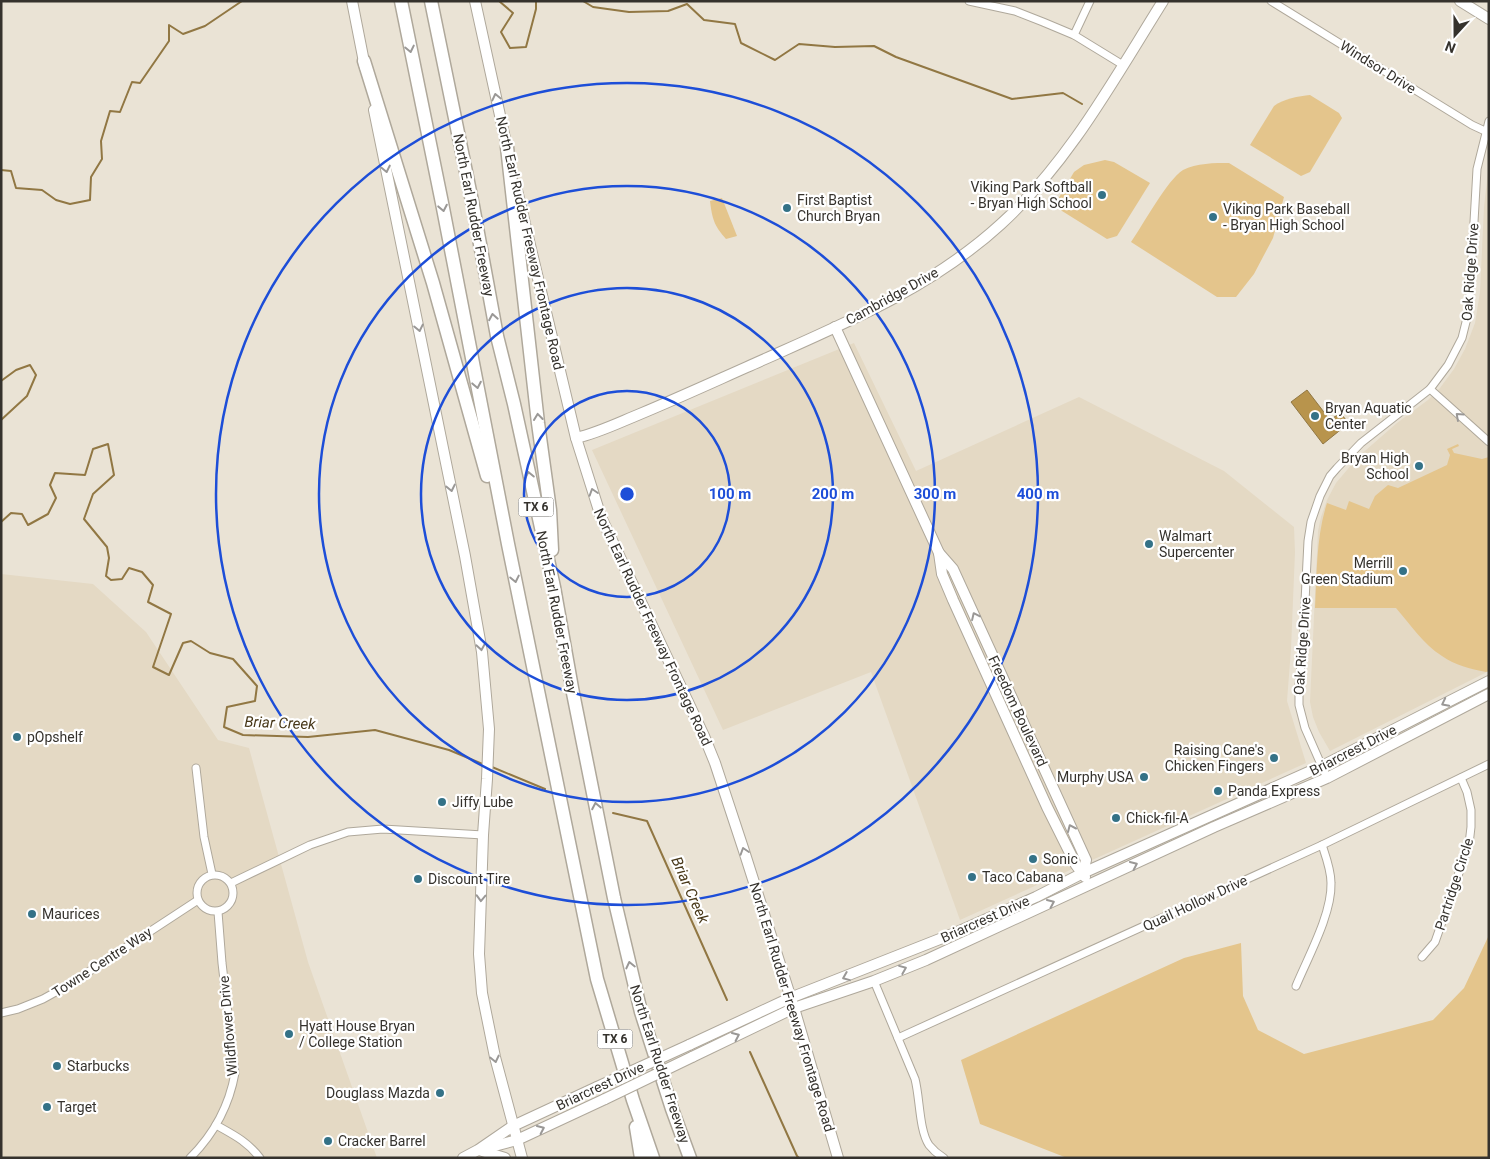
<svg xmlns="http://www.w3.org/2000/svg" width="1490" height="1159" font-family="Roboto,sans-serif">
<rect width="100%" height="100%" fill="#eae3d5"/>
<g fill="#e4d9c4">
<path d="M 1489,163 L 1489,671 L 1330,751 L 1319,732 L 1313,717 L 1310,702 L 1318,531 L 1321,517 L 1327,500 L 1336,483 L 1358,457 L 1397,423 L 1428,400 L 1440,388 L 1454,369 L 1465,349 L 1475,323 L 1480,292 L 1484,207 Z"/>
<path d="M 854,343 L 916,471 L 1079,397 L 1224,471 L 1294,527 L 1295,552 L 1291,649 L 1287,701 L 1306,763 L 960,920 L 871,672 L 723,730 L 592,450 Z"/>
<path d="M 1,574 L 93,584 L 146,632 L 218,740 L 249,748 L 308,962 L 377,1158 L 1,1158 Z"/>
</g>
<g fill="#e4c58c">
<path d="M 1310,95 L 1339,113 L 1342,118 L 1310,172 L 1301,176 L 1250,145 L 1274,106 C 1283,99 1299,96 1310,95 Z"/>
<path d="M 1105,160 L 1114,162 L 1150,183 L 1117,236 L 1107,239 L 1054,206 L 1074,172 L 1084,165 Z"/>
<path d="M 1229,163 L 1284,197 L 1273,238 L 1254,274 L 1236,297 L 1217,297 L 1131,242 C 1143,225 1167,180 1183,170 C 1196,163 1215,163 1229,163 Z"/>
<path d="M 722,198 L 737,236 L 726,239 C 714,226 712,218 710,201 Z"/>
<path d="M 1458,444 L 1459,446 L 1452,449 L 1454,453 L 1482,459 L 1489,457 L 1489,671 L 1486,672 C 1470,669 1455,665 1442,656 C 1423,644 1410,624 1396,608 L 1315,608 C 1317,573 1316,537 1327,503 L 1346,510 L 1349,501 L 1369,509 L 1375,496 L 1388,485 L 1398,488 L 1447,465 L 1450,455 L 1447,449 Z"/>
<path d="M 1489,935 L 1489,1158 L 1067,1158 L 980,1124 L 961,1060 L 1184,958 L 1241,943 L 1243,996 L 1258,1030 L 1304,1054 L 1433,1020 L 1464,988 Z"/>
</g>
<path fill="#b8944c" stroke="#917743" d="M 1307,390 L 1330,420 L 1340,413 L 1349,423 L 1323,444 L 1291,402 Z"/>
<g fill="none" stroke-linecap="round" stroke-linejoin="round">
<g stroke="#917743" stroke-width="2">
<path d="M 499,1 L 513,13 L 501,32 L 510,48 L 526,47 L 536,9 L 536,1"/>
<path d="M 583,1 L 593,7 L 629,12 L 668,11 L 687,4 L 704,20 L 735,24 L 741,43 L 775,60 L 799,44 L 835,47 L 874,46 L 896,57 L 1012,99 L 1063,93 L 1082,104"/>
<path d="M 1,170 L 11,171 L 16,188 L 42,190 L 56,200 L 70,204 L 90,200 L 91,177 L 102,159 L 101,141 L 110,111 L 120,112 L 132,82 L 140,83 L 169,41 L 169,25 L 183,34 L 205,26 L 242,1"/>
<path d="M 1,381 L 16,370 L 30,365 L 36,375 L 27,396 L 1,420"/>
<path d="M 1,522 L 11,513 L 22,514 L 28,525 L 48,514 L 56,498 L 50,485 L 55,473 L 85,475 L 93,449 L 108,444 L 114,475 L 93,494 L 84,519 L 107,547 L 109,558 L 106,576 L 111,580 L 122,579 L 129,568 L 142,572 L 153,585 L 148,602 L 171,614 L 153,667 L 169,675 L 183,643 L 191,641 L 210,653 L 233,659 L 257,686 L 255,701 L 227,707 L 224,727 L 243,735 L 308,737 L 375,730 L 449,750 L 485,765"/>
<path d="M 492,767 L 545,789"/>
<path d="M 613,813 L 647,821 L 727,1000"/>
<path d="M 750,1052 L 797,1156 L 799,1158"/>
</g>
<defs>
<g id="street">
<path d="M 969,1 L 1015,11 L 1043,22 L 1074,35 L 1123,65"/>
<path d="M 1271,1 L 1472,125 L 1485,131"/>
<path d="M 1074,35 L 1090,1"/>
<path d="M 1430,389 L 1489,442"/>
<path d="M 196,768 L 204,837 L 212,874"/>
<path d="M 1327,778 L 1305,728 L 1299,705 L 1299,685 L 1303,642 L 1308,541 L 1311,522 L 1320,496 L 1330,476 L 1337,468 L 1361,443 L 1430,389 L 1448,365 L 1462,338 L 1469,310 L 1477,169 L 1489,121"/>
<circle cx="215" cy="893" r="18"/>
<path d="M 231,883 L 310,845 L 348,832 L 383,829 L 483,835"/>
<path d="M 1422,957 L 1435,942 L 1469,844 L 1471,827 L 1471,810 L 1467,792 L 1461,778"/>
<path d="M 874,981 L 915,1079 C 920,1098 919,1130 929,1145 C 933,1150 939,1155 944,1158"/>
<path d="M 1296,986 C 1308,957 1332,914 1331,883 C 1331,870 1326,857 1322,845"/>
<path d="M 1,1013 L 18,1009 L 43,999 L 70,984 L 198,900"/>
<path d="M 898,1038 L 1322,845 L 1489,764"/>
<path d="M 216,1125 C 234,1135 248,1142 260,1158"/>
<path d="M 190,1158 C 214,1134 229,1107 235,1073 L 222,963 L 218,912"/>
</g>
<g id="secondary">
<path d="M 352,1 L 365,67"/>
<path d="M 475,1 L 508,152"/>
<path d="M 1460,1 L 1489,19"/>
<path d="M 374,110 L 465,556 L 482,652 L 489,729 L 487,779 L 483,835 L 479,954 L 482,993 L 495,1057 L 522,1158"/>
<path d="M 516,186 L 576,438 L 601,517 L 704,736 L 715,763 L 744,851 L 794,1008 L 838,1158"/>
<path d="M 835,327 L 939,553 L 953,569 L 1086,860 L 1083,873"/>
<path d="M 576,438 C 598,433 618,423 640,414 C 676,399 711,383 747,367 C 836,327 928,291 1001,224 C 1069,162 1114,79 1163,1"/>
<path d="M 939,553 L 942,574 L 953,600 L 1047,807 L 1076,865 L 1085,877"/>
<path d="M 689,1045 L 790,998 L 955,933 L 1036,897 L 1083,873 L 1322,766 L 1489,681"/>
<path d="M 692,1057 L 794,1008 L 874,981 L 926,960 L 1214,827 L 1327,778 L 1489,694"/>
<path d="M 487,1148 L 517,1140 L 605,1099"/>
<path d="M 479,1150 L 505,1158"/>
<path d="M 463,1158 L 478,1150 L 513,1126 L 597,1087"/>
</g>
<g id="highway">
<path d="M 401,1 L 442,203 L 508,544 L 597,979 L 633,1100 L 653,1158"/>
<path d="M 431,1 L 473,206 L 497,336 L 514,404 L 554,587 L 572,688 L 614,898 L 641,1012 L 672,1109 L 690,1158"/>
<path d="M 364,61 L 433,283 L 487,476"/>
<path d="M 507,147 L 538,423 L 550,510 L 552,550"/>
<path d="M 636,1127 L 641,1158"/>
</g>
</defs>
<use href="#street" stroke="#afa89b" stroke-width="9"/>
<use href="#secondary" stroke="#afa89b" stroke-width="12"/>
<use href="#highway" stroke="#afa89b" stroke-width="15"/>
<use href="#street" stroke="#fff" stroke-width="7"/>
<use href="#secondary" stroke="#fff" stroke-width="10"/>
<use href="#highway" stroke="#fff" stroke-width="12"/>
<defs>
<g id="secondary-bridge">
<path d="M 597,1087 L 689,1045"/>
<path d="M 605,1099 L 692,1057"/>
</g>
</defs>
<use href="#secondary-bridge" stroke="#afa89b" stroke-width="12" stroke-linecap="butt"/>
<use href="#secondary-bridge" stroke="#fff" stroke-width="10"/>
</g>
<defs><path id="oneway-chevron" d="M-2-3.5L2.5 0L-2 3.5" fill="none" stroke-width="1.6" stroke-linecap="round" stroke-linejoin="round" transform="scale(1.25)"/></defs>
<g stroke="#9a9896">
<use href="#oneway-chevron" transform="translate(410 49) rotate(78)"/>
<use href="#oneway-chevron" transform="translate(496 97) rotate(-103)"/>
<use href="#oneway-chevron" transform="translate(386 169) rotate(78)"/>
<use href="#oneway-chevron" transform="translate(443 208) rotate(79)"/>
<use href="#oneway-chevron" transform="translate(493 317) rotate(-100)"/>
<use href="#oneway-chevron" transform="translate(419 328) rotate(78)"/>
<use href="#oneway-chevron" transform="translate(477 385) rotate(79)"/>
<use href="#oneway-chevron" transform="translate(1459 416) rotate(-138)"/>
<use href="#oneway-chevron" transform="translate(538 417) rotate(-97)"/>
<use href="#oneway-chevron" transform="translate(529 475) rotate(-102)"/>
<use href="#oneway-chevron" transform="translate(451 488) rotate(78)"/>
<use href="#oneway-chevron" transform="translate(593 492) rotate(-108)"/>
<use href="#oneway-chevron" transform="translate(515 579) rotate(78)"/>
<use href="#oneway-chevron" transform="translate(975 616) rotate(-115)"/>
<use href="#oneway-chevron" transform="translate(481 647) rotate(81)"/>
<use href="#oneway-chevron" transform="translate(1445 703) rotate(153)"/>
<use href="#oneway-chevron" transform="translate(596 806) rotate(-101)"/>
<use href="#oneway-chevron" transform="translate(1071 828) rotate(-114)"/>
<use href="#oneway-chevron" transform="translate(744 851) rotate(-108)"/>
<use href="#oneway-chevron" transform="translate(1134 865) rotate(-25)"/>
<use href="#oneway-chevron" transform="translate(481 898) rotate(92)"/>
<use href="#oneway-chevron" transform="translate(1051 903) rotate(-24)"/>
<use href="#oneway-chevron" transform="translate(630 965) rotate(-103)"/>
<use href="#oneway-chevron" transform="translate(903 969) rotate(-22)"/>
<use href="#oneway-chevron" transform="translate(846 977) rotate(158)"/>
<use href="#oneway-chevron" transform="translate(736 1036) rotate(-25)"/>
<use href="#oneway-chevron" transform="translate(495 1059) rotate(77)"/>
<use href="#oneway-chevron" transform="translate(541 1129) rotate(-25)"/>
</g>
<g fill="none" stroke="#1d4ed8" stroke-width="2.5">
<circle cx="627" cy="494" r="103"/>
<circle cx="627" cy="494" r="206"/>
<circle cx="627" cy="494" r="308"/>
<circle cx="627" cy="494" r="411"/>
</g>
<g fill="#347287" stroke="#fff" stroke-width="2">
<circle cx="1102" cy="195" r="5"/>
<circle cx="787" cy="208" r="5"/>
<circle cx="1213" cy="217" r="5"/>
<circle cx="1315" cy="416" r="5"/>
<circle cx="1419" cy="466" r="5"/>
<circle cx="1149" cy="544" r="5"/>
<circle cx="1403" cy="571" r="5"/>
<circle cx="17" cy="737" r="5"/>
<circle cx="1274" cy="758" r="5"/>
<circle cx="1144" cy="777" r="5"/>
<circle cx="1218" cy="791" r="5"/>
<circle cx="442" cy="802" r="5"/>
<circle cx="1116" cy="818" r="5"/>
<circle cx="1033" cy="859" r="5"/>
<circle cx="972" cy="877" r="5"/>
<circle cx="418" cy="879" r="5"/>
<circle cx="32" cy="914" r="5"/>
<circle cx="289" cy="1034" r="5"/>
<circle cx="57" cy="1066" r="5"/>
<circle cx="440" cy="1093" r="5"/>
<circle cx="47" cy="1107" r="5"/>
<circle cx="328" cy="1141" r="5"/>
</g>
<g text-anchor="middle" dominant-baseline="central" stroke-width="4.5" stroke-linejoin="round" paint-order="stroke">
<g fill="#fff" stroke="#72706c" stroke-width="1">
<rect x="518.5" y="497.5" width="35" height="19" rx="4"/>
<rect x="597.5" y="1029.5" width="35" height="19" rx="4"/>
</g>
<g font-size="12" font-weight="bold" fill="#35322d">
<text x="536" y="507">TX 6</text>
<text x="615" y="1039">TX 6</text>
</g>
<g font-size="14" fill="#35322d" stroke="#fff">
<text transform="translate(1378 67) rotate(32)">Windsor Drive</text>
<text transform="translate(474 215) rotate(79)">North Earl Rudder Freeway</text>
<text transform="translate(530 243) rotate(77)">North Earl Rudder Freeway Frontage Road</text>
<text transform="translate(1470 272) rotate(-86)">Oak Ridge Drive</text>
<text transform="translate(892 296) rotate(-29)">Cambridge Drive</text>
<text transform="translate(557 612) rotate(79)">North Earl Rudder Freeway</text>
<text transform="translate(653 627) rotate(65)">North Earl Rudder Freeway Frontage Road</text>
<text transform="translate(1302 646) rotate(-86)">Oak Ridge Drive</text>
<text transform="translate(1018 711) rotate(65)">Freedom Boulevard</text>
<text transform="translate(1353 750) rotate(-27)">Briarcrest Drive</text>
<text transform="translate(1454 884) rotate(-72)">Partridge Circle</text>
<text transform="translate(1195 903) rotate(-25)">Quail Hollow Drive</text>
<text transform="translate(985 919) rotate(-24)">Briarcrest Drive</text>
<text transform="translate(102 962) rotate(-33)">Towne Centre Way</text>
<text transform="translate(792 1007) rotate(73)">North Earl Rudder Freeway Frontage Road</text>
<text transform="translate(228 1026) rotate(-95)">Wildflower Drive</text>
<text transform="translate(660 1064) rotate(72)">North Earl Rudder Freeway</text>
<text transform="translate(600 1086) rotate(-25)">Briarcrest Drive</text>
</g>
<g font-size="14" fill="#35322d" stroke="#fff" text-anchor="start">
<text x="1092" y="187" text-anchor="end">Viking Park Softball<tspan x="1092" dy="16">- Bryan High School</tspan></text>
<text x="797" y="200">First Baptist<tspan x="797" dy="16">Church Bryan</tspan></text>
<text x="1223" y="209">Viking Park Baseball<tspan x="1223" dy="16">- Bryan High School</tspan></text>
<text x="1325" y="408">Bryan Aquatic<tspan x="1325" dy="16">Center</tspan></text>
<text x="1409" y="458" text-anchor="end">Bryan High<tspan x="1409" dy="16">School</tspan></text>
<text x="1159" y="536">Walmart<tspan x="1159" dy="16">Supercenter</tspan></text>
<text x="1393" y="563" text-anchor="end">Merrill<tspan x="1393" dy="16">Green Stadium</tspan></text>
<text x="27" y="737">pOpshelf</text>
<text x="1264" y="750" text-anchor="end">Raising Cane's<tspan x="1264" dy="16">Chicken Fingers</tspan></text>
<text x="1134" y="777" text-anchor="end">Murphy USA</text>
<text x="1228" y="791">Panda Express</text>
<text x="452" y="802">Jiffy Lube</text>
<text x="1126" y="818">Chick-fil-A</text>
<text x="1043" y="859">Sonic</text>
<text x="982" y="877">Taco Cabana</text>
<text x="428" y="879">Discount Tire</text>
<text x="42" y="914">Maurices</text>
<text x="299" y="1026">Hyatt House Bryan<tspan x="299" dy="16">/ College Station</tspan></text>
<text x="67" y="1066">Starbucks</text>
<text x="430" y="1093" text-anchor="end">Douglass Mazda</text>
<text x="57" y="1107">Target</text>
<text x="338" y="1141">Cracker Barrel</text>
</g>
<g font-size="15" font-style="italic" fill="#483819" stroke="#fff">
<text transform="translate(280 723) rotate(2)">Briar Creek</text>
<text transform="translate(690 890) rotate(66)">Briar Creek</text>
</g>
</g>
<circle cx="627" cy="494" r="8" fill="#1d4ed8" stroke="#fff" stroke-width="2.5"/>
<g font-size="15" text-anchor="middle" font-weight="bold" fill="#1d4ed8" stroke="#fff" stroke-width="4.5" stroke-linejoin="round" paint-order="stroke">
<text x="730" y="499">100 m</text>
<text x="833" y="499">200 m</text>
<text x="935" y="499">300 m</text>
<text x="1038" y="499">400 m</text>
</g>
<rect width="1490" height="1159" fill="none" stroke="#35322d" stroke-width="5"/>
<g transform="translate(1455 35) rotate(201)" stroke="#ffffff" stroke-width="4" paint-order="stroke">
<path d="M0-4L9 19L0 12L-9 19Z" fill="#35322d"/>
<text y="-8" font-size="14" font-weight="bold" text-anchor="middle" fill="#35322d">N</text>
</g>
</svg>
